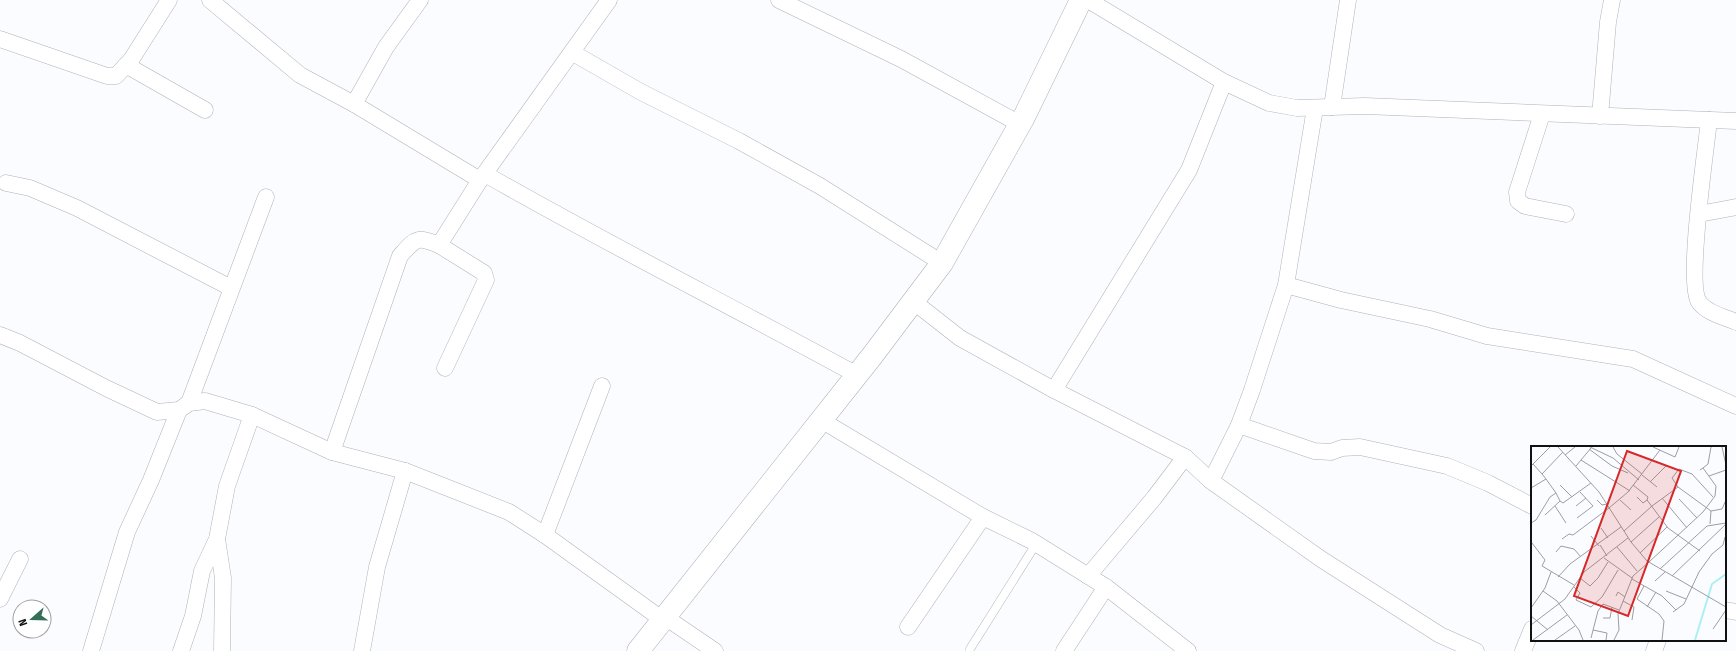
<svg xmlns="http://www.w3.org/2000/svg" width="1736" height="651" font-family="'Fira Sans Condensed',sans-serif">
<rect width="100%" height="100%" fill="#fbfcff"/>
<g fill="none" stroke-linecap="round" stroke-linejoin="round">
<defs>
<path id="lane" d="M 970,649 L 1036,544"/>
<g id="street">
<path d="M 210,0 L 300,75 L 354,104 L 480,180"/>
<path d="M 779,0 L 901,59 L 1020,124"/>
<path d="M 1088,0 L 1224,82 L 1269,103 L 1297,108 L 1365,106 L 1736,121"/>
<path d="M 0,39 L 107,76 L 116,76 L 131,60 L 169,0"/>
<path d="M 573,53 L 641,92 L 739,141 L 820,186 L 942,263"/>
<path d="M 126,65 L 205,110"/>
<path d="M 354,104 L 386,47 L 420,0"/>
<path d="M 1332,107 L 1348,0"/>
<path d="M 1542,114 L 1517,192 L 1518,201 L 1525,206 L 1566,214"/>
<path d="M 1600,116 L 1608,22 L 1612,0"/>
<path d="M 1709,120 C 1706,150 1686,283 1699,302 C 1707,313 1724,317 1736,322"/>
<path d="M 485,174 C 607,244 733,307 857,375"/>
<path d="M 6,183 L 30,188 L 77,208 L 231,288"/>
<path d="M 1699,214 L 1736,207"/>
<path d="M 439,245 L 484,273 L 486,280 L 445,368"/>
<path d="M 1286,285 L 1341,300 L 1430,319 L 1487,336 L 1633,359 L 1736,406"/>
<path d="M 914,302 L 960,338 L 1054,390 L 1185,457 L 1211,481 L 1321,559 L 1440,635 L 1476,651"/>
<path d="M 0,335 L 20,343 L 106,388 L 157,412 L 179,410 L 189,403 L 205,401 L 252,415 L 332,452 L 405,471 L 509,512 L 545,535 L 663,620"/>
<path d="M 1054,390 L 1189,170 L 1224,82"/>
<path d="M 189,403 L 266,197"/>
<path d="M 821,420 L 983,517 L 1032,541 L 1106,587 L 1188,651"/>
<path d="M 1239,425 L 1314,451 L 1331,452 L 1342,448 L 1360,447 L 1447,466 L 1488,483 L 1532,506"/>
<path d="M 332,452 L 400,256 C 416,238 416,236 439,245 L 480,180 L 609,0"/>
<path d="M 1211,481 L 1239,425 L 1252,390 L 1286,285 L 1315,108"/>
<path d="M 545,535 L 602,386"/>
<path d="M 217,539 L 223,578 L 222,651"/>
<path d="M 1088,576 L 1154,498 L 1185,457"/>
<path d="M 0,599 L 20,559"/>
<path d="M 1725,610 L 1736,612"/>
<path d="M 665,617 L 715,651"/>
<path d="M 908,627 L 983,517"/>
<path d="M 91,651 L 127,532 L 151,480 L 179,410"/>
<path d="M 181,651 L 193,616 L 202,571 L 217,539 L 227,486 L 252,415"/>
<path d="M 362,651 L 377,567 L 405,471"/>
<path d="M 1064,651 L 1106,587"/>
<path d="M 1523,651 L 1532,629"/>
<path d="M 1654,651 L 1658,640"/>
</g>
<path id="secondary" d="M 638,651 L 872,356 L 942,263 L 1024,117 L 1081,0"/>
</defs>
<use href="#lane" stroke="#b1b2b6" stroke-width="9"/>
<use href="#street" stroke="#b1b2b6" stroke-width="17"/>
<use href="#secondary" stroke="#b1b2b6" stroke-width="23"/>
<use href="#lane" stroke="#fff" stroke-width="8"/>
<use href="#street" stroke="#fff" stroke-width="16"/>
<use href="#secondary" stroke="#fff" stroke-width="22"/>
</g>
<g transform="translate(1531 446)">
<rect width="195" height="195" fill="#fbfcff"/>
<path fill="none" stroke="#aceff3" stroke-width="2" d="M 164,194 L 181,138 L 195,128"/>
<path fill="none" stroke="#9d9ea0" stroke-width="1" d="M 27,1 L 68,46 L 100,96 L 116,115 L 195,161M 59,1 L 82,12 L 108,34M 82,1 L 86,8 L 111,28M 122,1 L 144,11 L 148,1M 191,1 L 195,19M 58,3 L 81,20 L 97,27M 34,9 L 44,1M 50,14 L 99,45M 2,18 L 11,28 L 32,6M 0,20 L 19,1M 45,20 L 60,2M 172,22 L 177,18 L 180,1M 111,29 L 126,41M 178,30 L 195,24M 15,33 L 25,47M 119,36 L 135,20M 29,39 L 41,51M 102,39 L 117,51 L 116,54 L 137,82 L 169,105M 0,42 L 15,33 L 11,28M 106,51 L 112,57 L 116,54M 131,52 L 156,82M 148,53 L 166,72M 66,54 L 71,59 L 76,58M 89,54 L 100,64M 29,55 L 32,57 L 60,37M 24,60 L 35,77M 45,60 L 55,52M 121,60 L 147,41M 78,62 L 97,46 L 129,4M 180,65 L 191,63 L 195,54M 14,69 L 29,55M 46,72 L 62,60 L 49,46M 0,77 L 5,74 L 19,51 L 25,47 L 29,55M 179,78 L 180,65 L 147,41 L 141,32 L 148,23 L 161,28 L 182,51M 70,82 L 77,92M 93,85 L 121,60M 60,90 L 68,100M 31,93 L 38,88 L 42,89 L 78,62M 100,96 L 128,71M 1,97 L 14,114 L 11,120 L 43,139M 69,99 L 76,110M 86,101 L 106,125M 25,106 L 30,100 L 43,103 L 50,111M 109,107 L 136,81M 73,112 L 101,132M 118,116 L 172,66 L 184,50 L 185,40 L 172,22 L 169,24M 129,123 L 176,80 L 195,77M 141,130 L 195,78M 27,131 L 39,118 L 90,81M 49,132 L 59,140 L 67,132 L 77,116M 101,133 L 131,150 L 145,164M 124,135 L 134,126M 113,140 L 106,153 L 128,168 L 133,175 L 131,194M 43,141 L 49,147 L 45,154 L 60,161 L 71,151 L 87,124M 12,145 L 26,155 L 48,184 L 52,194M 135,145 L 155,153M 85,150 L 87,146 L 94,151M 92,155 L 103,161 L 101,174M 116,161 L 125,146M 0,162 L 14,142 L 20,126M 142,166 L 153,158 L 168,126 L 181,108 L 192,99 L 194,91M 0,170 L 17,184M 72,172 L 79,172 L 81,161M 0,179 L 34,153 L 53,126 L 97,92M 182,183 L 195,164M 62,184 L 76,187 L 75,194M 60,192 L 67,165 L 72,158 L 88,164M 2,194 L 36,169M 24,194 L 44,180M 83,194 L 88,184 L 87,168 L 102,130 L 118,116"/>
<path fill="#d62828" fill-opacity="0.15" stroke="#d62828" stroke-width="2" d="M 96,5 L 150,25 L 97,170 L 43,150 Z"/>
<rect width="195" height="195" fill="none" stroke="#111112" stroke-width="2"/>
</g>
<g transform="translate(32 619) rotate(250)"><circle r="19" fill="#ffffff" stroke="#a0a0a0"/>
<path d="M0-3L7 15L0 10L-7 15Z" fill="#346e56"/>
<text y="-6" font-size="11" font-weight="bold" text-anchor="middle" fill="#111112">N</text>
</g>
</svg>
